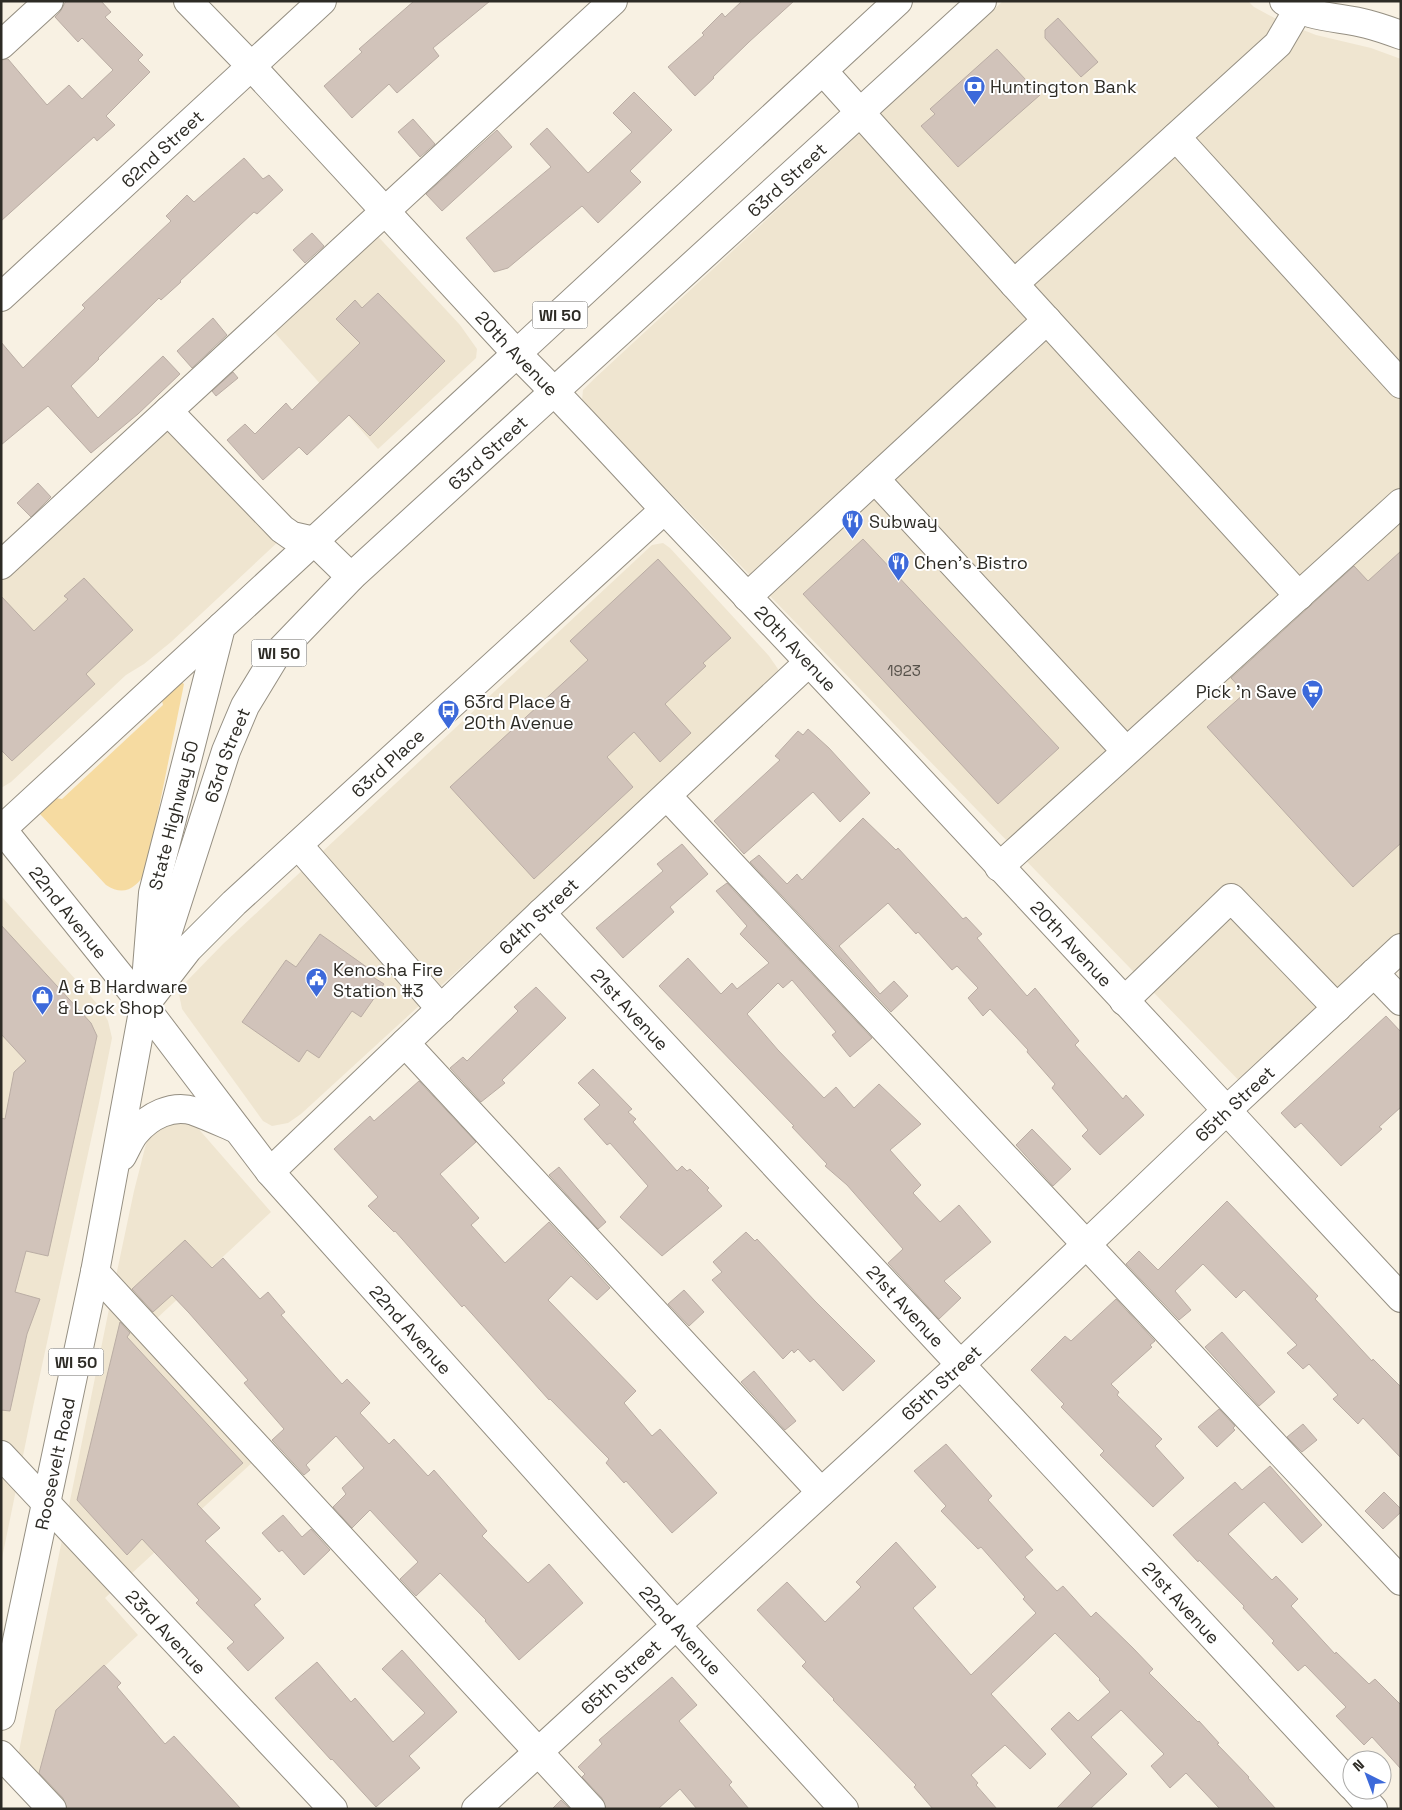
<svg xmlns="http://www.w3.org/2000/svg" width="1402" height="1810" font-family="'Space Grotesk',sans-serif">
<rect width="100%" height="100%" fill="#f8f1e3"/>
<g fill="#efe5d0">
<path d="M 1003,1 L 1248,1 L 1254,7 L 1280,21 L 1316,35 L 1371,48 L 1401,59 L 1401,948 L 1248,1090 L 592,412 L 582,400 L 583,390 L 594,379 Z"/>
<path d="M 372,230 L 460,325 L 477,349 L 476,358 L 378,449 L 268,325 Z"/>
<path d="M 181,405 L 295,526 L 171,642 L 144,664 L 126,675 L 11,782 L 1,788 L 1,568 Z"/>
<path d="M 663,543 L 670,548 L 769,656 L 778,669 L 778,677 L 301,1114 L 288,1123 L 272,1126 L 263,1121 L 182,1009 L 179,994 L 184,984 L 223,944 L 652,545 Z"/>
<path d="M 1,896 L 100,1007 L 108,1021 L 112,1038 L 99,1103 L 33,1407 L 1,1563 Z"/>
<path d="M 188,1121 L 196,1126 L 271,1212 L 140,1334 L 255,1460 L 105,1598 L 138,1635 L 59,1709 L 102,1809 L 67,1809 L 18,1756 L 108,1314 L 134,1191 L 147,1140 L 158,1125 Z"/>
</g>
<path fill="#f6dba1" d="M 178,680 L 184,684 L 146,872 C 136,888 124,897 106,885 L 40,814 L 37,809 L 55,798 L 62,799 L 163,705 L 161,696 Z"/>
<g fill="#d1c3ba" stroke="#baada4">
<path d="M 66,1 L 101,1 L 111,12 L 105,17 L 143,55 L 138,60 L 150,72 L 106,116 L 115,125 L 97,141 L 94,137 L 1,221 L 1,60 L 8,59 L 47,105 L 69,85 L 82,99 L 113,70 L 82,38 L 78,42 L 55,17 L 60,12 Z"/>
<path d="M 414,1 L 490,1 L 433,48 L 439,56 L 397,93 L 389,84 L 352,118 L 324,86 L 362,52 L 359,49 Z"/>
<path d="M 742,1 L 794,1 L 749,42 L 713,77 L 714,78 L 695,96 L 668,67 L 704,35 L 702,33 L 722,13 L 725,17 Z"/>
<path d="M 1058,18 L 1098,62 L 1081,77 L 1045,38 L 1045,30 Z"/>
<path d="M 997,49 L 1040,95 L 958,167 L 921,126 L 935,114 L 930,109 Z"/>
<path d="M 634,92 L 672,130 L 630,171 L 641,182 L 598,223 L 582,206 L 508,268 L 494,272 L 466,238 L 551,167 L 530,144 L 547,128 L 588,173 L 632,132 L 613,113 Z"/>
<path d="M 413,119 L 435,144 L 420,157 L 398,132 Z"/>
<path d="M 497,130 L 512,147 L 442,211 L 426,194 Z"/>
<path d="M 244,158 L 263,179 L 269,175 L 283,190 L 257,214 L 254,212 L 180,281 L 181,282 L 161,300 L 159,298 L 98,358 L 99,359 L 71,386 L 98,418 L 163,356 L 180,374 L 138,414 L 91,453 L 48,406 L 1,445 L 1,342 L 23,368 L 85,308 L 82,305 L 171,221 L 166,216 L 187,195 L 194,202 Z"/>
<path d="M 312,233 L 324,246 L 305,263 L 293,250 Z"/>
<path d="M 378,293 L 445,361 L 370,436 L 349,415 L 307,455 L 299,447 L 263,480 L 227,440 L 245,424 L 255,434 L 286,403 L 292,410 L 360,343 L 336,319 L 355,300 L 362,308 Z"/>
<path d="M 213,318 L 227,335 L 192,368 L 177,351 Z"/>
<path d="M 233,372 L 238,378 L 216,396 L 212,391 Z"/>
<path d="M 38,483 L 51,497 L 31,517 L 17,503 Z"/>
<path d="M 863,539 L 1059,748 L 998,804 L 803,594 Z"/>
<path d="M 1401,551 L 1401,843 L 1353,887 L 1207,727 L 1245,693 L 1231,678 L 1354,566 L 1368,581 Z"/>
<path d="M 658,559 L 731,638 L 703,663 L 706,666 L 665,704 L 691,733 L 660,762 L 634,732 L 607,757 L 633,787 L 534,879 L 450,787 L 588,660 L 570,641 Z"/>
<path d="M 84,578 L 133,630 L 86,674 L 95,684 L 12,761 L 1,750 L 1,596 L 34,631 L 68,599 L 64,596 Z"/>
<path d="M 808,729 L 829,748 L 870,793 L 840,822 L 813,792 L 744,854 L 714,821 L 780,760 L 775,756 L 798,731 L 803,735 Z"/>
<path d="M 863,818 L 896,850 L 898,848 L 963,919 L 966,917 L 982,934 L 977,938 L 1027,996 L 1035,988 L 1079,1041 L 1075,1045 L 1123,1099 L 1126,1095 L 1144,1115 L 1100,1155 L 1082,1136 L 1088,1130 L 1052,1088 L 1055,1084 L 1027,1052 L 1028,1050 L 990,1009 L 983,1016 L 968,998 L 978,988 L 957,966 L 952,970 L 918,932 L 916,934 L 888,903 L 839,946 L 880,994 L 894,981 L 908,996 L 891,1012 L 750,862 L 759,855 L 787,884 L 797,874 L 802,880 Z"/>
<path d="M 682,844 L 708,874 L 670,907 L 674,912 L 623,958 L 596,928 L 663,871 L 657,864 Z"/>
<path d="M 727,883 L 872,1038 L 850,1057 L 832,1035 L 836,1032 L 792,980 L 783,988 L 778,983 L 747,1014 L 778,1050 L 824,1098 L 836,1087 L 854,1108 L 879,1084 L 921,1124 L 890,1150 L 921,1185 L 913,1193 L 940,1222 L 959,1205 L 991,1242 L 944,1281 L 961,1298 L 939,1319 L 888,1263 L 903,1249 L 847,1185 L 825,1166 L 827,1164 L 792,1127 L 794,1126 L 659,986 L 688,958 L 721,994 L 732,983 L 737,989 L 769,963 L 740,934 L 747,926 L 716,891 Z"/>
<path d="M 1,925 L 91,1023 L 97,1036 L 48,1256 L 26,1251 L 15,1292 L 40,1299 L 27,1334 L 10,1411 L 1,1410 L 1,1118 L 5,1119 L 14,1072 L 26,1061 L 1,1034 Z"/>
<path d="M 320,934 L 368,968 L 365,972 L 384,984 L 361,1017 L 352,1011 L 319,1058 L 307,1050 L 299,1062 L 242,1022 L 286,960 L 296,967 Z"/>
<path d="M 536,987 L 566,1018 L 502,1080 L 505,1083 L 481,1102 L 450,1068 L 463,1057 L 467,1061 L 518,1011 L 514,1007 Z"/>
<path d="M 1386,1016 L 1401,1032 L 1401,1107 L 1379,1127 L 1382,1129 L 1341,1166 L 1301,1123 L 1295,1128 L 1281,1113 Z"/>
<path d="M 593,1069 L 632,1109 L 628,1112 L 636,1119 L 633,1122 L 677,1171 L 682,1166 L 687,1171 L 690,1169 L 709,1188 L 707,1190 L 722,1206 L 662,1256 L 620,1217 L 648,1186 L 610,1143 L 607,1145 L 584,1119 L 600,1105 L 578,1083 Z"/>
<path d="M 419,1081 L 476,1142 L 440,1174 L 479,1218 L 471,1225 L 505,1263 L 549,1222 L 610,1288 L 597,1300 L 571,1276 L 548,1300 L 636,1391 L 624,1403 L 652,1436 L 660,1429 L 717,1493 L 672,1533 L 626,1481 L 624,1483 L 606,1463 L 609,1459 L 550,1399 L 549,1400 L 464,1305 L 462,1307 L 395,1231 L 394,1232 L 368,1206 L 378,1197 L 334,1149 L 370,1116 L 374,1121 Z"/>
<path d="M 1032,1129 L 1071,1169 L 1053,1186 L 1016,1145 Z"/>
<path d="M 559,1167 L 606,1222 L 598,1229 L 549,1175 Z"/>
<path d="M 1227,1201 L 1318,1296 L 1315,1299 L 1372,1361 L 1373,1359 L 1401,1387 L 1401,1458 L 1363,1418 L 1358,1424 L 1333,1399 L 1338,1395 L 1309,1364 L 1303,1369 L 1287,1353 L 1297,1345 L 1244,1290 L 1236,1298 L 1203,1264 L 1175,1291 L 1191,1310 L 1179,1320 L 1126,1264 L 1139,1251 L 1158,1270 Z"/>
<path d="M 746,1232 L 755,1241 L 757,1239 L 815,1301 L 875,1361 L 843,1391 L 814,1359 L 810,1362 L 798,1349 L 794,1353 L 792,1350 L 783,1359 L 712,1280 L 722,1272 L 713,1262 Z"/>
<path d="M 185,1240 L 212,1268 L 223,1258 L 260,1299 L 268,1292 L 285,1312 L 281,1315 L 342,1384 L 347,1379 L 370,1403 L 360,1413 L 389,1444 L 394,1439 L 428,1476 L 434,1470 L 487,1531 L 482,1536 L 528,1583 L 549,1564 L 583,1603 L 519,1660 L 485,1621 L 486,1620 L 440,1573 L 416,1596 L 400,1579 L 418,1562 L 370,1510 L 352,1528 L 333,1507 L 346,1494 L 342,1488 L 364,1468 L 336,1436 L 306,1465 L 310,1470 L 304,1475 L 272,1440 L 284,1429 L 244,1383 L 248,1380 L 189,1313 L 172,1295 L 153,1312 L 132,1289 Z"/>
<path d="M 684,1290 L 704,1312 L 689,1326 L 668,1304 Z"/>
<path d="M 1116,1299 L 1155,1341 L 1150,1345 L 1152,1347 L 1111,1384 L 1119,1392 L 1117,1395 L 1162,1439 L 1155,1446 L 1184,1478 L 1153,1507 L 1100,1455 L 1104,1451 L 1061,1407 L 1064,1404 L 1031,1370 L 1065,1336 L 1071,1341 Z"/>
<path d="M 120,1322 L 130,1333 L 127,1337 L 243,1463 L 197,1504 L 220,1528 L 205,1541 L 261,1599 L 254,1605 L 284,1638 L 248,1671 L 227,1648 L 234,1642 L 196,1603 L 199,1600 L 142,1539 L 127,1555 L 77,1500 Z"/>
<path d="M 1222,1332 L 1275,1392 L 1259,1406 L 1205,1347 Z"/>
<path d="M 754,1371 L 796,1421 L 785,1430 L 741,1382 Z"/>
<path d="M 1219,1409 L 1235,1426 L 1233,1428 L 1235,1430 L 1217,1447 L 1198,1427 Z"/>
<path d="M 1303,1424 L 1317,1440 L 1302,1452 L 1287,1437 Z"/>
<path d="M 946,1444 L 992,1496 L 988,1500 L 1033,1550 L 1025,1557 L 1057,1591 L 1063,1586 L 1091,1617 L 1096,1612 L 1133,1648 L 1153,1669 L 1149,1673 L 1198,1722 L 1199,1721 L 1219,1743 L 1217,1744 L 1249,1777 L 1248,1778 L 1276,1809 L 1220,1809 L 1186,1773 L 1170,1788 L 1151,1766 L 1164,1754 L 1121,1710 L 1091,1737 L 1127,1774 L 1090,1809 L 1056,1809 L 1091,1773 L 1051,1729 L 1069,1712 L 1078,1721 L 1110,1692 L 1099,1680 L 1100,1679 L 1055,1633 L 991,1694 L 1046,1754 L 1030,1769 L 1005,1745 L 971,1775 L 978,1783 L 976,1785 L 997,1809 L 933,1809 L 914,1787 L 916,1785 L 833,1700 L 834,1699 L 802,1666 L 806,1662 L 757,1610 L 787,1582 L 825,1622 L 861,1587 L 856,1582 L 896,1542 L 936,1587 L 913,1608 L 971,1675 L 1036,1613 L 1023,1599 L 1025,1597 L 981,1547 L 978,1549 L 941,1511 L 946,1506 L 914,1471 Z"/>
<path d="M 1270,1466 L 1322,1525 L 1302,1543 L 1264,1502 L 1228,1534 L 1272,1580 L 1276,1576 L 1298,1599 L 1291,1606 L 1335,1654 L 1336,1652 L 1369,1684 L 1375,1679 L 1401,1705 L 1401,1769 L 1372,1737 L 1364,1745 L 1336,1716 L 1346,1707 L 1305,1665 L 1298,1671 L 1272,1643 L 1274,1641 L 1243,1608 L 1244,1606 L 1199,1560 L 1198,1562 L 1173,1535 L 1235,1482 L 1242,1490 Z"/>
<path d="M 1384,1492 L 1401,1509 L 1401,1512 L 1383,1529 L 1365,1511 Z"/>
<path d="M 283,1515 L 302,1537 L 311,1529 L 330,1550 L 304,1575 L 282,1550 L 279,1552 L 262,1533 Z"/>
<path d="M 402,1650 L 457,1712 L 409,1756 L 420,1768 L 376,1807 L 332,1759 L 331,1760 L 275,1698 L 317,1662 L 351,1702 L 355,1698 L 393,1742 L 425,1713 L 382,1669 Z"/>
<path d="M 104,1665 L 121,1683 L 117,1687 L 165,1744 L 174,1736 L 241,1809 L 67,1809 L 63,1798 L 39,1773 L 56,1710 Z"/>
<path d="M 672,1677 L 697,1705 L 679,1721 L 732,1782 L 729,1785 L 749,1809 L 697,1809 L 680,1789 L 658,1809 L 606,1809 L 602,1798 L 582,1777 L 585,1774 L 578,1767 L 602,1744 L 599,1740 Z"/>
<path d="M 561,1800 L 570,1809 L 552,1809 Z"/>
</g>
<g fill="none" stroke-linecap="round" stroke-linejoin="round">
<defs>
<g id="minor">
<path id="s1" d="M 188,1 L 251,66 L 517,354 C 582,418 642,487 705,552 C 939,798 1169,1049 1401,1298"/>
<path d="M 1284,1 C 1307,18 1341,17 1367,24 C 1379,27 1390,31 1401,35"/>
<path d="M 1,45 L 49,1"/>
<path d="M 823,71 L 1014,284 L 1299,596"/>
<path d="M 1176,137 L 1401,384"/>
<path d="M 1014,284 L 1278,44 L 1299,8"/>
<path id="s2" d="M 1,297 L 322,1"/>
<path d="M 168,411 L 282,529 L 292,536 L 314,541 L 351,577"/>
<path d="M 875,479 L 1126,751"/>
<path d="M 1,565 L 613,1"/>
<path d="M 747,597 L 1047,320"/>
<path d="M 667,796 L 1401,1581"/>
<path id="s3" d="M 1,828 L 144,1006 L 270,1172 L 676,1625 L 844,1809"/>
<path d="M 1,830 L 221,627"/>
<path d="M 298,845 L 441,1009"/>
<path d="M 999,867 L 1401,503"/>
<path id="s4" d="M 541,913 L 1352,1786"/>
<path d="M 1374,973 L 1401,1001"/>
<path d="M 1124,1001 L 1231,898 L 1337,1008"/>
<path id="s5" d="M 144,1006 L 188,949 L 234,903 L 664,510"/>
<path d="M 405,1043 L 821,1492"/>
<path id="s6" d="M 270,1172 L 541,913 L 809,662"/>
<path d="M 95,1272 L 591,1809"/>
<path id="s7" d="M 1,1455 L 333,1809"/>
<path d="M 1,1755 L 52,1809"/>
<path d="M 1356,1790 L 1373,1809"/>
<path id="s8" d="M 476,1809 L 960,1365 L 1226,1111 L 1401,948"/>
</g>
<g id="major">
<path id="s9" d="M 159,959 L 226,751 L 245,706 L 276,655 L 351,577 L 982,1"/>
<path d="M 122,1156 C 126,1149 130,1139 135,1133 C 149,1116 172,1104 194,1111 C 208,1116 223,1123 237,1129"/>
<path id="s10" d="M 1,1716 L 95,1272 L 144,1006 L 153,893 L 221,627 L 898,1"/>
</g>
</defs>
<use href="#minor" stroke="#958f82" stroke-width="30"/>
<use href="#major" stroke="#958f82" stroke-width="30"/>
<use href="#minor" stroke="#fff" stroke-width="28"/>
<use href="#major" stroke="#fff" stroke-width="28"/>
</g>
<defs>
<symbol id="bank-pin" viewBox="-11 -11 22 30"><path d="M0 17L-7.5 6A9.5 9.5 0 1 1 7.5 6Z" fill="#3c69da" stroke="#fff"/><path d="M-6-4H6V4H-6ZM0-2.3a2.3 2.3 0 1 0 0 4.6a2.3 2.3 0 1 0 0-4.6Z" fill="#fff"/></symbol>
<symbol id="restaurant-pin" viewBox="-11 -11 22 30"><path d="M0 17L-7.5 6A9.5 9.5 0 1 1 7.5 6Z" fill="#3c69da" stroke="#fff"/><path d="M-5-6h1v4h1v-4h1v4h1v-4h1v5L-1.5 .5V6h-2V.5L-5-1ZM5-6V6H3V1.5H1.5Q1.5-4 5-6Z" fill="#fff"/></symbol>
<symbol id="supermarket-pin" viewBox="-11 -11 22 30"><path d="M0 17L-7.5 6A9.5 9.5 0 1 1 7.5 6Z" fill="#3c69da" stroke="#fff"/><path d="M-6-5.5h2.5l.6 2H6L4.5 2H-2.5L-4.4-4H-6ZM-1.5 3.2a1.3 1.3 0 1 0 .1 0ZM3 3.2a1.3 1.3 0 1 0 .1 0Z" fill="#fff"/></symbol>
<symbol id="bus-pin" viewBox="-11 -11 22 30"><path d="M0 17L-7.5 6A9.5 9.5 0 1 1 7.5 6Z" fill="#3c69da" stroke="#fff"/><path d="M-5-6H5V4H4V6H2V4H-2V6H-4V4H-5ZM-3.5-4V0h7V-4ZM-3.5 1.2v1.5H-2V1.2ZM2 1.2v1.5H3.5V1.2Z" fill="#fff"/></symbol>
<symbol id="civic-pin" viewBox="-11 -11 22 30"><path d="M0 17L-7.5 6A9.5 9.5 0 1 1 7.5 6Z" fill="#3c69da" stroke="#fff"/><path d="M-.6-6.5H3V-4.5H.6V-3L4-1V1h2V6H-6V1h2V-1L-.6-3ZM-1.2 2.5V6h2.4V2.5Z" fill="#fff"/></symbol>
<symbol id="shop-pin" viewBox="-11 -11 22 30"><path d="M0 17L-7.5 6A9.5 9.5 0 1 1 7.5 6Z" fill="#3c69da" stroke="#fff"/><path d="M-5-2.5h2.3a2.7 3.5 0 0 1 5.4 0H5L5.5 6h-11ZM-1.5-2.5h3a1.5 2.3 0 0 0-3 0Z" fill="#fff"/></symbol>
</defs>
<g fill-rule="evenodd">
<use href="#bank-pin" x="962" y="74" width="25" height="34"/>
<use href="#restaurant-pin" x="840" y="508" width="25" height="34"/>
<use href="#restaurant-pin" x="886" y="550" width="25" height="34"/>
<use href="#supermarket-pin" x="1300" y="678" width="25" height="34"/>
<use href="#bus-pin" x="436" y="698" width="25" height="34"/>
<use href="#civic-pin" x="304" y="966" width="25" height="34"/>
<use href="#shop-pin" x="30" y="984" width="25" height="34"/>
</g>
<g text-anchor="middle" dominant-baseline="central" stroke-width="4" stroke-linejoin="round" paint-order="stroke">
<g font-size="15" fill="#56514a">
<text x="904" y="670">1923</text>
</g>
<g fill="#fff" stroke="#6c6b66" stroke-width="1">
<rect x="532.5" y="301.5" width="55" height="27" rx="4"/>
<rect x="251.5" y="639.5" width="55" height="27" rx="4"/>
<rect x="48.5" y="1348.5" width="55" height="27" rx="4"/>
</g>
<g font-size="16" font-weight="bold" fill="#2d2b25">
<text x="560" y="315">WI 50</text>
<text x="279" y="653">WI 50</text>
<text x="76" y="1362">WI 50</text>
</g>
<g font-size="18" fill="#2d2b25" stroke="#fff" text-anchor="start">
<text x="990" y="86">Huntington Bank</text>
<text x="869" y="521">Subway</text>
<text x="914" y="562">Chen's Bistro</text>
<text x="1297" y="691" text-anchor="end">Pick 'n Save</text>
<text x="464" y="701">63rd Place &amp;<tspan x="464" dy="21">20th Avenue</tspan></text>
<text x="333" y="969">Kenosha Fire<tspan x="333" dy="21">Station #3</tspan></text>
<text x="58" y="986">A &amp; B Hardware<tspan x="58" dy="21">&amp; Lock Shop</tspan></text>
</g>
<g font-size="18" fill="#2d2b25" stroke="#fff">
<text stroke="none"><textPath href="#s2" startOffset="219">62nd Street</textPath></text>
<text stroke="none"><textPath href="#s9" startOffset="1025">63rd Street</textPath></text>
<text stroke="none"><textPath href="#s1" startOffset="482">20th Avenue</textPath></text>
<text stroke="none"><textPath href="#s9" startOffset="620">63rd Street</textPath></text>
<text stroke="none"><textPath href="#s1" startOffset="888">20th Avenue</textPath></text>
<text stroke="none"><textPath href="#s9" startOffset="215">63rd Street</textPath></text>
<text stroke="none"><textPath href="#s5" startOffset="345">63rd Place</textPath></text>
<text stroke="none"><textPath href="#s10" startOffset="918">State Highway 50</textPath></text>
<text stroke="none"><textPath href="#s3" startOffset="108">22nd Avenue</textPath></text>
<text stroke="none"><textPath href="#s6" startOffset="371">64th Street</textPath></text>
<text stroke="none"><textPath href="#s1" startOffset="1292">20th Avenue</textPath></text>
<text stroke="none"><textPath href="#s4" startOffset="131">21st Avenue</textPath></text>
<text stroke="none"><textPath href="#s8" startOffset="1036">65th Street</textPath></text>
<text stroke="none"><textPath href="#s4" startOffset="536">21st Avenue</textPath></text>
<text stroke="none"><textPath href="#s3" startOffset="648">22nd Avenue</textPath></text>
<text stroke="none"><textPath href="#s8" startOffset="631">65th Street</textPath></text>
<text stroke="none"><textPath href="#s10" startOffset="258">Roosevelt Road</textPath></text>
<text stroke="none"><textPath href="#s4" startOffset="941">21st Avenue</textPath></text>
<text stroke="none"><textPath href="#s3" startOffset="1052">22nd Avenue</textPath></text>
<text stroke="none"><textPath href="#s7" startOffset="242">23rd Avenue</textPath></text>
<text stroke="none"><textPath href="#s8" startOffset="196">65th Street</textPath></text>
</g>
</g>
<rect width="1402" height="1810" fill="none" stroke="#2d2b25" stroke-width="5"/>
<g transform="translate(1367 1775) rotate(318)"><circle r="24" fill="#ffffff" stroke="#abaaa8"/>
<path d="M0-4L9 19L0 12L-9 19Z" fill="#3c69da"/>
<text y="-8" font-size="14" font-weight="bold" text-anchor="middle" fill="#2d2b25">N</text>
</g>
</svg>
